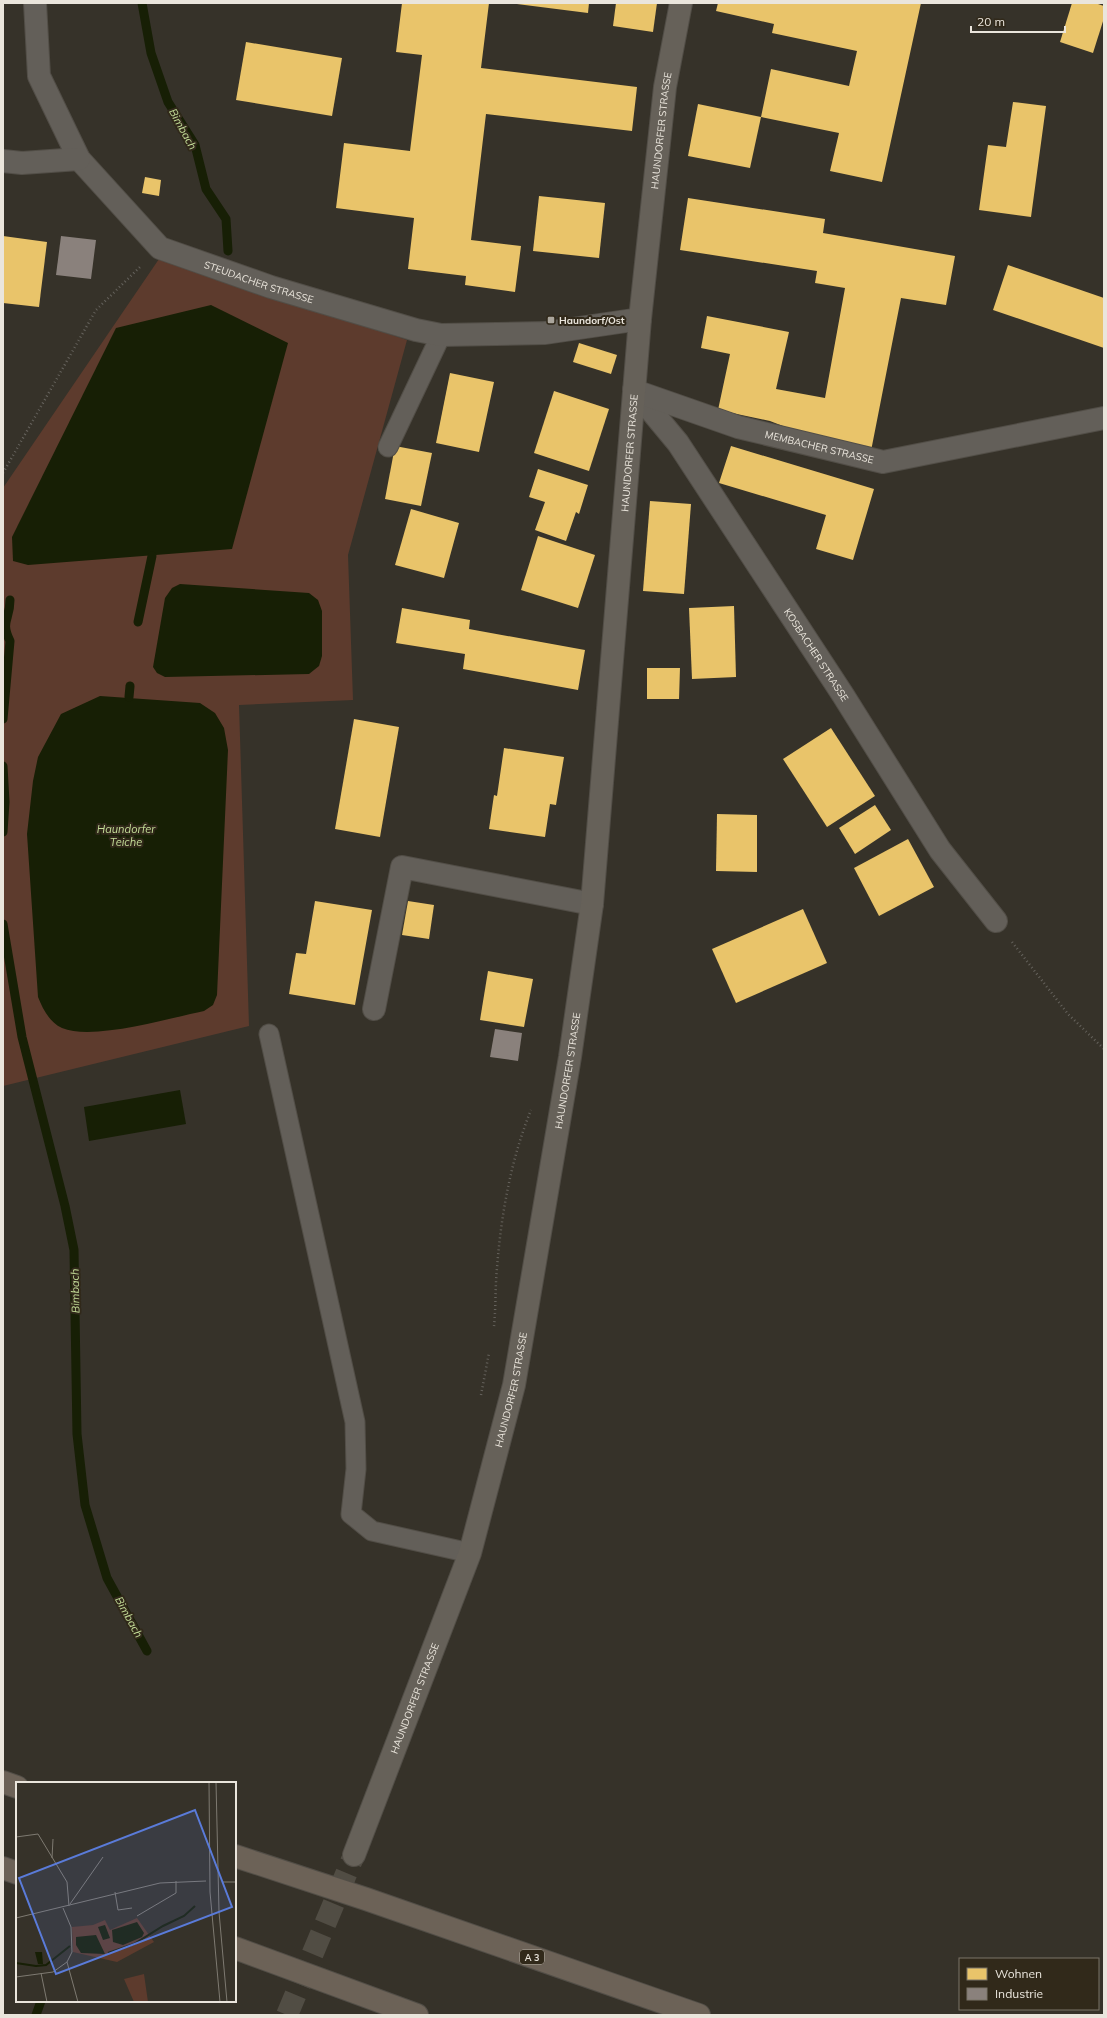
<svg xmlns="http://www.w3.org/2000/svg" width="1107" height="2018" font-family="Mulish,sans-serif">
<rect width="100%" height="100%" fill="#363229"/>
<path fill="#5d3b2d" d="M 159,259 L 407,340 L 348,555 L 353,700 L 239,705 L 249,1026 L 3,1086 L 3,488 Z"/>
<g fill="#171f05">
<path d="M 211,305 L 288,343 L 232,549 L 28,565 L 13,561 L 12,537 L 116,328 Z"/>
<path d="M 180,584 L 309,593 L 318,600 L 322,611 L 322,656 L 319,666 L 309,674 L 165,677 L 157,673 L 153,667 L 165,598 L 172,588 Z"/>
<path d="M 100,696 L 200,703 L 215,713 L 224,728 L 228,750 L 217,995 L 213,1005 L 204,1011 C 170,1018 93,1041 62,1028 C 49,1022 43,1009 38,997 L 27,834 L 33,781 L 38,757 L 61,714 Z"/>
<path d="M 180,1090 L 186,1124 L 89,1141 L 84,1107 Z"/>
</g>
<g fill="#e9c46a">
<path d="M 402,3 L 489,3 L 481,68 L 637,87 L 632,131 L 486,114 L 471,240 L 521,246 L 515,292 L 465,285 L 466,276 L 408,269 L 414,218 L 336,208 L 344,143 L 410,151 L 422,55 L 396,52 Z"/>
<path d="M 509,3 L 589,3 L 588,13 Z"/>
<path d="M 616,3 L 657,3 L 653,32 L 613,26 Z"/>
<path d="M 718,3 L 921,3 L 882,182 L 830,171 L 839,133 L 761,117 L 771,69 L 849,86 L 857,51 L 772,33 L 774,24 L 716,11 Z"/>
<path d="M 1072,3 L 1095,3 L 1104,6 L 1104,18 L 1093,53 L 1060,42 Z"/>
<path d="M 246,42 L 342,58 L 332,116 L 236,100 Z"/>
<path d="M 1013,102 L 1046,106 L 1031,217 L 979,210 L 988,145 L 1006,147 Z"/>
<path d="M 698,104 L 761,117 L 750,168 L 688,156 Z"/>
<path d="M 145,177 L 161,180 L 159,196 L 142,193 Z"/>
<path d="M 539,196 L 605,203 L 599,258 L 533,251 Z"/>
<path d="M 688,198 L 825,219 L 823,233 L 955,256 L 946,305 L 901,298 L 871,451 L 824,442 L 770,421 L 718,410 L 730,354 L 701,348 L 707,316 L 789,332 L 776,389 L 825,398 L 845,288 L 815,283 L 817,271 L 680,250 Z"/>
<path d="M 3,236 L 47,242 L 39,307 L 3,303 Z"/>
<path d="M 1008,265 L 1104,298 L 1104,348 L 993,310 Z"/>
<path d="M 579,343 L 617,355 L 611,374 L 573,362 Z"/>
<path d="M 450,373 L 494,382 L 479,452 L 436,443 Z"/>
<path d="M 554,391 L 609,409 L 589,471 L 534,453 Z"/>
<path d="M 395,446 L 432,453 L 421,506 L 385,499 Z"/>
<path d="M 731,446 L 874,489 L 853,560 L 816,549 L 826,515 L 719,483 Z"/>
<path d="M 538,469 L 588,485 L 579,514 L 576,512 L 566,541 L 535,530 L 545,502 L 529,497 Z"/>
<path d="M 650,501 L 691,504 L 684,594 L 643,591 Z"/>
<path d="M 411,509 L 459,523 L 444,578 L 395,565 Z"/>
<path d="M 538,536 L 595,555 L 578,608 L 521,590 Z"/>
<path d="M 734,606 L 736,677 L 692,679 L 689,608 Z"/>
<path d="M 402,608 L 470,620 L 469,629 L 585,650 L 578,690 L 463,669 L 465,654 L 396,643 Z"/>
<path d="M 647,668 L 680,668 L 679,699 L 647,699 Z"/>
<path d="M 354,719 L 399,727 L 380,837 L 335,829 Z"/>
<path d="M 831,728 L 875,796 L 827,827 L 783,759 Z"/>
<path d="M 504,748 L 564,757 L 556,805 L 550,804 L 545,837 L 489,829 L 494,795 L 497,796 Z"/>
<path d="M 875,805 L 891,830 L 855,854 L 839,828 Z"/>
<path d="M 717,814 L 757,815 L 757,872 L 716,871 Z"/>
<path d="M 908,839 L 934,887 L 879,916 L 854,868 Z"/>
<path d="M 315,901 L 372,910 L 355,1005 L 289,994 L 296,953 L 306,954 Z"/>
<path d="M 408,901 L 434,905 L 429,939 L 402,935 Z"/>
<path d="M 803,909 L 827,963 L 736,1003 L 712,949 Z"/>
<path d="M 488,971 L 533,979 L 524,1027 L 480,1020 Z"/>
</g>
<g fill="#8a817c">
<path d="M 61,236 L 96,240 L 91,279 L 56,275 Z"/>
<path d="M 495,1029 L 522,1033 L 518,1061 L 490,1057 Z"/>
</g>
<g fill="none" stroke-linecap="round" stroke-linejoin="round">
<g stroke="#171f05" stroke-width="9">
<path d="M 142,3 L 151,53 L 168,102 L 195,145 L 206,189 L 226,219 L 228,251"/>
<path d="M 138,622 L 152,556"/>
<path d="M 129,697 L 130,686"/>
<path d="M 3,719 L 10,641 C 0,621 10,620 10,600"/>
<path d="M 3,766 L 5,802 L 3,832"/>
<path d="M 3,924 L 22,1037 L 65,1206 L 74,1250 L 77,1434 L 85,1505 L 107,1578 L 147,1651"/>
<path d="M 36,2015 L 41,2001"/>
</g>
<path stroke="#514d44" stroke-width="22" stroke-dasharray="22 11" stroke-linecap="butt" d="M 287,2015 L 354,1855"/>
<defs>
<g id="lane">
<path d="M 388,447 L 441,335"/>
<path d="M 269,1034 L 355,1422 L 356,1469 L 351,1514 L 372,1531 L 470,1553"/>
</g>
<g id="street">
<path id="s1" d="M 35,3 L 39,76 L 79,159 L 160,248 L 271,287 L 416,330 L 441,335 L 545,333 L 640,319"/>
<path d="M 3,161 L 22,163 L 79,159"/>
<path id="s2" d="M 634,390 L 678,443 L 843,695 L 940,850 L 996,921"/>
<path id="s3" d="M 635,391 L 738,427 L 883,462 L 1104,418"/>
<path d="M 374,1009 L 402,867 L 592,904"/>
</g>
<g id="secondary">
<path id="s4" d="M 354,1855 L 470,1553 L 514,1385 L 570,1057 L 592,904 L 640,319 L 665,87 L 681,3"/>
</g>
<g id="highway">
<path d="M 3,1782 L 17,1787"/>
<path d="M 235,1856 L 366,1899 L 699,2015"/>
<path d="M 3,1868 L 17,1873"/>
<path d="M 235,1948 L 417,2015"/>
</g>
</defs>
<use href="#lane" stroke="#524e47" stroke-width="21"/>
<use href="#street" stroke="#524e47" stroke-width="24"/>
<use href="#secondary" stroke="#524e47" stroke-width="24"/>
<use href="#highway" stroke="#524e47" stroke-width="24"/>
<g stroke="#66635d" stroke-width="2.5" stroke-dasharray="1 3" stroke-linecap="butt">
<path d="M 3,473 L 96,310 L 140,267"/>
<path d="M 1012,942 L 1068,1014 L 1104,1049"/>
<path d="M 494,1326 C 496,1307 495,1288 497,1268 C 501,1215 511,1159 531,1110"/>
<path d="M 481,1395 L 489,1353"/>
</g>
<use href="#lane" stroke="#635f59" stroke-width="19"/>
<use href="#street" stroke="#635f59" stroke-width="22"/>
<use href="#secondary" stroke="#666159" stroke-width="22"/>
<use href="#highway" stroke="#6c6257" stroke-width="22"/>
</g>
<rect fill="#aba69d" stroke="#31291a" stroke-width="1.5" x="547" y="316" width="8" height="8" rx="2"/>
<g text-anchor="middle" dominant-baseline="central" stroke-width="4" stroke-linejoin="round" paint-order="stroke">
<rect fill="#31291a" stroke="#b2ada2" stroke-width="1" x="520" y="1950" width="24" height="14" rx="3"/>
<g font-size="9" font-weight="bold" fill="#eae5dc">
<text x="532" y="1957">A 3</text>
</g>
<g font-size="10" fill="#eae5dc" stroke="#31291a">
<text stroke="none"><textPath href="#s4" startOffset="1761">HAUNDORFER STRASSE</textPath></text>
<text stroke="none"><textPath href="#s1" startOffset="390">STEUDACHER STRASSE</textPath></text>
<text stroke="none"><textPath href="#s3" startOffset="193">MEMBACHER STRASSE</textPath></text>
<text stroke="none"><textPath href="#s4" startOffset="1437">HAUNDORFER STRASSE</textPath></text>
<text stroke="none"><textPath href="#s2" startOffset="322">KOSBACHER STRASSE</textPath></text>
<text stroke="none"><textPath href="#s4" startOffset="816">HAUNDORFER STRASSE</textPath></text>
<text stroke="none"><textPath href="#s4" startOffset="492">HAUNDORFER STRASSE</textPath></text>
<text stroke="none"><textPath href="#s4" startOffset="168">HAUNDORFER STRASSE</textPath></text>
</g>
<g font-size="10" font-weight="bold" fill="#eae5dc" stroke="#31291a" text-anchor="start">
<text x="559" y="320">Haundorf/Ost</text>
</g>
<g font-size="11" font-style="italic" fill="#c4dd98" stroke="#31291a">
<text transform="translate(183 129) rotate(61)">Bimbach</text>
<text x="126" y="829">Haundorfer<tspan x="126" dy="13">Teiche</tspan></text>
<text transform="translate(75 1291) rotate(-91)">Bimbach</text>
<text transform="translate(129 1617) rotate(61)">Bimbach</text>
</g>
</g>
<g transform="translate(16 1782)">
<rect width="220" height="220" fill="#363229"/>
<path d="M 121,136 L 138,160 L 101,180 L 57,170 L 56,145 L 77,143 L 89,138 L 94,148 ZM 128,192 L 132,220 L 118,220 L 108,197 Z" fill="#5d3b2d"/>
<path d="M 121,140 L 128,151 L 126,155 L 107,163 L 97,160 L 96,148 ZM 89,143 L 94,156 L 87,158 L 82,145 ZM 80,153 L 89,172 L 65,171 L 60,163 L 60,155 ZM 19,170 L 26,170 L 27,182 L 22,182 Z" fill="#171f05"/>
<path fill="none" stroke="#171f05" stroke-width="2" d="M 92,171 L 118,162 L 147,144 L 168,134 L 179,124M 0,181 L 20,184 L 30,183 L 54,164"/>
<path fill="none" stroke="#7e7a71" stroke-width="1" d="M 193,0 L 194,110 L 204,220M 200,0 L 203,130 L 211,220M 0,55 L 22,52 L 51,100 L 53,124M 36,76 L 37,57M 207,100 L 220,100M 99,110 L 102,128 L 116,126M 54,122 L 87,75M 121,134 L 160,111 L 160,99M 0,136 L 144,101 L 190,99M 51,180 L 62,220M 25,191 L 31,220M 0,195 L 37,190 L 51,180 L 56,170 L 55,145 L 47,126"/>
<path fill="#5a7bd9" fill-opacity="0.15" stroke="#5a7bd9" stroke-width="2" d="M 179,28 L 216,125 L 40,192 L 3,96 Z"/>
<rect width="220" height="220" fill="none" stroke="#eae5dc" stroke-width="2"/>
</g>
<rect width="1107" height="2018" fill="none" stroke="#eae5dc" stroke-width="8"/>
<rect x="959" y="1958" width="140" height="52" fill="#31291a" stroke="#7b7468"/>
<rect x="967" y="1968" width="20" height="12" fill="#e9c46a" stroke="#7b7468"/>
<text x="995" y="1978" font-size="12" fill="#eae5dc">Wohnen</text>
<rect x="967" y="1988" width="20" height="12" fill="#8a817c" stroke="#7b7468"/>
<text x="995" y="1998" font-size="12" fill="#eae5dc">Industrie</text>
<path d="M971 26v6h94v-6" fill="none" stroke="#eae5dc" stroke-width="2"/>
<text x="977" y="26" font-size="12" fill="#eae5dc" stroke="#31291a" stroke-width="3" paint-order="stroke">20 m</text>
</svg>
